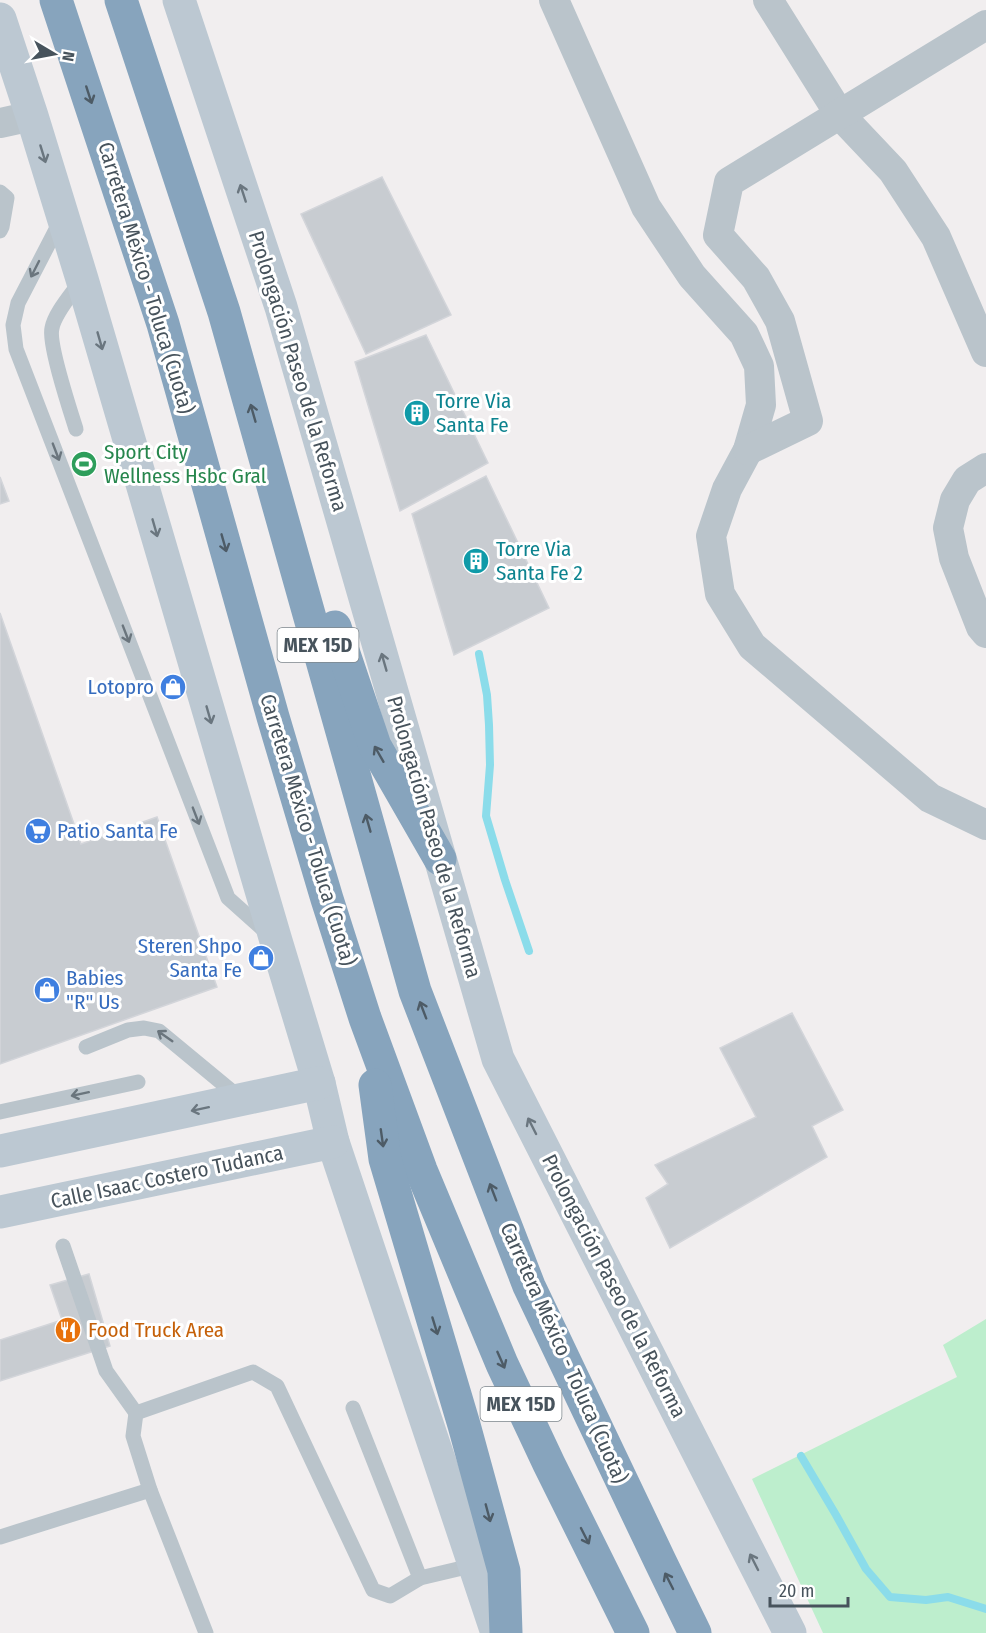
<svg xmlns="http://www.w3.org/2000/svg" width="986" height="1633" font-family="'Fira Sans Condensed',sans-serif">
<rect width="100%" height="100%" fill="#f1eeef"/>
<path fill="#bdeecd" d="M 986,1319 L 986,1633 L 823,1633 L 752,1479 L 957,1377 L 943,1345 Z"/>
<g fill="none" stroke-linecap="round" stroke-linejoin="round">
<g stroke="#8bdcea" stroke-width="8">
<path d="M 479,654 L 487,695 L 489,725 L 490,765 L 486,816 L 505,880 L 529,951"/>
<path d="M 801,1456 L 836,1515 L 866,1569 L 890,1597 L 926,1600 L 948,1597 L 986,1609"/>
</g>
</g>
<g fill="#c8ccd1" stroke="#d3d5da" stroke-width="1.5">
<path d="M 382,177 L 451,315 L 366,354 L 301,214 Z"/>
<path d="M 426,335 L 488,463 L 400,511 L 355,362 Z"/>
<path d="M 486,476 L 549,608 L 454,655 L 412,514 Z"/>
<path d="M 0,477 L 9,501 L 0,504 Z"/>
<path d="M 0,613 L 81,844 L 157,817 L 217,987 L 0,1064 Z"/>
<path d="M 792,1013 L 843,1110 L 812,1126 L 827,1157 L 670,1248 L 646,1198 L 668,1184 L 655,1165 L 756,1117 L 720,1048 Z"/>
<path d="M 89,1274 L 110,1346 L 0,1381 L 0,1340 L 62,1320 L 50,1285 Z"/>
</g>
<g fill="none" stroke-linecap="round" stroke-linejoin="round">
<g stroke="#bac4cb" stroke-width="15">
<path d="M 0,192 L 7,198 L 2,227 L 0,231"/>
<path d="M 61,220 L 18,303 L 13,325 L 16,349 L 228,898 L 266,932"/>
<path d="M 76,429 C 70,410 48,343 52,328 C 55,312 73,293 82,279"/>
<path d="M 86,1047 L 128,1030 L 144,1028 L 159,1031 L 240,1098"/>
<path d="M 0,1112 L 138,1082"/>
<path d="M 63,1246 L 106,1371 L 136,1413"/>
<path d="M 353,1408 L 420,1578"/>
<path d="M 0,1537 L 150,1490"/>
<path d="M 206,1633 L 150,1490 L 133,1436 L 136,1413 L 253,1372 L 277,1386 L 373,1590 L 390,1596 L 420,1578 L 475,1565"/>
</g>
<g stroke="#bac4cb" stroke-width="30">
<path d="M 554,0 L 646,207 L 692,276 L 744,334 L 759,366 L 761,405 L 748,450 L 727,489 L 711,536 L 720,594 L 752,646 L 930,798 L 986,825"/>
<path d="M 768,0 L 840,115 L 893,171 L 936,237 L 986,352"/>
<path d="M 0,123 L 32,116"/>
<path d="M 748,450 L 808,421 L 780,321 L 756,278 L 718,235 L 729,182 L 986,25"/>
<path d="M 986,468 L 967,480 L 955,500 L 948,528 L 954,558 L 981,627 L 986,633"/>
</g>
<g stroke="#bcc8d2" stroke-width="33">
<path d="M 179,0 L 281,307 L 498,1059 L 790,1633"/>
<path d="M 0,19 L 32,116 L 82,279 L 276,941 L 319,1083 L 333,1142 L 497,1633"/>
<path d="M 0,1151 L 319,1083"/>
<path d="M 0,1212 L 333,1142"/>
</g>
<g stroke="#87a4bd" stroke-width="33">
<path d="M 56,0 L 163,324 L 273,717 L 327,899 L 365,1018 L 421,1170 L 502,1364 L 549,1464 L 633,1633"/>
<path d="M 121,0 L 224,312 L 415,991 L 529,1286 L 660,1561 L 695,1633"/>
<path d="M 335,627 L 375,746 L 440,859"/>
<path d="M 375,1085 L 385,1159 L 464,1425 L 504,1571 L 506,1633"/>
</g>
</g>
<defs><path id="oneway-shaft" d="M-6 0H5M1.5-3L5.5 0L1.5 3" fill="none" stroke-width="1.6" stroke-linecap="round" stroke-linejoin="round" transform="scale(1.5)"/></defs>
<g stroke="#4d5b66">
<use href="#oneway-shaft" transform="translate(89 95) rotate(72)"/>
<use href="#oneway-shaft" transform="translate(253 413) rotate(-106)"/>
<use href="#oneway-shaft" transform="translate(224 543) rotate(74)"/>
<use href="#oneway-shaft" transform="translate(379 754) rotate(-120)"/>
<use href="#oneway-shaft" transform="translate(368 823) rotate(-106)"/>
<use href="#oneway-shaft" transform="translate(423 1010) rotate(-111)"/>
<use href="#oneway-shaft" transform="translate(382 1138) rotate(82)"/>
<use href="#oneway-shaft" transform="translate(493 1192) rotate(-111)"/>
<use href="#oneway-shaft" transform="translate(435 1326) rotate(73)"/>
<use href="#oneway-shaft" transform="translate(501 1360) rotate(66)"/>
<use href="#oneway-shaft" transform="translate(488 1513) rotate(75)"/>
<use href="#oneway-shaft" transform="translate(585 1536) rotate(63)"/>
<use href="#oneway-shaft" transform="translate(669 1581) rotate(-117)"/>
</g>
<g stroke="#6a767f">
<use href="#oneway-shaft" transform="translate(43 154) rotate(73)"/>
<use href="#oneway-shaft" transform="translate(243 193) rotate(-108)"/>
<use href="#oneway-shaft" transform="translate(100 341) rotate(74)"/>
<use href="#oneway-shaft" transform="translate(155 528) rotate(74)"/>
<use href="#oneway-shaft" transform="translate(384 662) rotate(-106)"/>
<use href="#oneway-shaft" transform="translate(209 715) rotate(74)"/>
<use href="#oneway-shaft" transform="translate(200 1109) rotate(168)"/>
<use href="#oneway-shaft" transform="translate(532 1126) rotate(-117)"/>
<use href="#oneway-shaft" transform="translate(754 1562) rotate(-117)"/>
</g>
<g stroke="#6a757d">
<use href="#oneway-shaft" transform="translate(35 269) rotate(117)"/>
<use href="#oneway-shaft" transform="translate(56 452) rotate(69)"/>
<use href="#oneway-shaft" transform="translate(126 634) rotate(69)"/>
<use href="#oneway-shaft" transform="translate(196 816) rotate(69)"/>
<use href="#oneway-shaft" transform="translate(165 1036) rotate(-145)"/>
<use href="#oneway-shaft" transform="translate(80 1094) rotate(168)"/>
</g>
<defs>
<symbol id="building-disc" viewBox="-11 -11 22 22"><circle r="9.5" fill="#0f9aa8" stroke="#fff"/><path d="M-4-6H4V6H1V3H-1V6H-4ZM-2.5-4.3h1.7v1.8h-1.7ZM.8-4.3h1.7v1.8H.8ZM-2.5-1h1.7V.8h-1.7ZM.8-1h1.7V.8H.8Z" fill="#fff"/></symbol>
<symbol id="stadium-disc" viewBox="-11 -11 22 22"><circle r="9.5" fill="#2e9e5b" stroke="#fff"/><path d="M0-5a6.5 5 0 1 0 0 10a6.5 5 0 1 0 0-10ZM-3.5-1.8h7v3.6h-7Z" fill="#fff"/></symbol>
<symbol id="shop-disc" viewBox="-11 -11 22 22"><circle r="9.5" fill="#3f7fe0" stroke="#fff"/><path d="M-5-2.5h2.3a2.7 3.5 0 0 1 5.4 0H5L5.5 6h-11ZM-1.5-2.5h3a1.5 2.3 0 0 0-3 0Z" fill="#fff"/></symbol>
<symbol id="supermarket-disc" viewBox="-11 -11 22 22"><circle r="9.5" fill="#3f7fe0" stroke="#fff"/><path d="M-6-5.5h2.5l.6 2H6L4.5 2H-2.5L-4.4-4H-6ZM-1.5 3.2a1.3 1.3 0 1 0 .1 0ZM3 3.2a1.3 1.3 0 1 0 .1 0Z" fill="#fff"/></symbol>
<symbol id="restaurant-disc" viewBox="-11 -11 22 22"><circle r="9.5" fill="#e8710a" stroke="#fff"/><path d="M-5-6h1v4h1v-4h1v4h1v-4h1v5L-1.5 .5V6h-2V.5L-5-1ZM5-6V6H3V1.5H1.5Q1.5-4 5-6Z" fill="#fff"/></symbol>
</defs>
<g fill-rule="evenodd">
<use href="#building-disc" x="402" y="398" width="30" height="30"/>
<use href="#stadium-disc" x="69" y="449" width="30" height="30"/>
<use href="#building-disc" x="461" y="546" width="30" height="30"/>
<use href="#shop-disc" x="158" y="672" width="30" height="30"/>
<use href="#supermarket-disc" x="23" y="816" width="30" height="30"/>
<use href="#shop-disc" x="246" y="943" width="30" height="30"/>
<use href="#shop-disc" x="32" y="975" width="30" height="30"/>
<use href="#restaurant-disc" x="53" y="1315" width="30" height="30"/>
</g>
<g text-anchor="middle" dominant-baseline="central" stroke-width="6" stroke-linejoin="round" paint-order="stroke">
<g fill="#fff" stroke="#7e878d" stroke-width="1.5">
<rect x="277.5" y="628" width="81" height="34" rx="4.5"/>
<rect x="480.5" y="1387" width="81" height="34" rx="4.5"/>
</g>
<g font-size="20" font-weight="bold" fill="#47535c">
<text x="318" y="645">MEX 15D</text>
<text x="521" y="1404">MEX 15D</text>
</g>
<g font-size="21" fill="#47535c" stroke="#fff">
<text transform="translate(146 278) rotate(73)">Carretera México - Toluca (Cuota)</text>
<text transform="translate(298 371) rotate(73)">Prolongación Paseo de la Reforma</text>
<text transform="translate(308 830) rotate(73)">Carretera México - Toluca (Cuota)</text>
<text transform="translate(434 837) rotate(74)">Prolongación Paseo de la Reforma</text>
<text transform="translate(167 1177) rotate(-12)">Calle Isaac Costero Tudanca</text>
<text transform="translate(614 1286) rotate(63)">Prolongación Paseo de la Reforma</text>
<text transform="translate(564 1353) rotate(66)">Carretera México - Toluca (Cuota)</text>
</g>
<g font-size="21" fill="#0d838f" stroke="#fff" text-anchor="start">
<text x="436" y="401">Torre Via<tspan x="436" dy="24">Santa Fe</tspan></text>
<text x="496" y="549">Torre Via<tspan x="496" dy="24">Santa Fe 2</tspan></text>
</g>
<g font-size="21" fill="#27864d" stroke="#fff" text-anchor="start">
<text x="104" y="452">Sport City<tspan x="104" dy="24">Wellness Hsbc Gral</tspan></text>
</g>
<g font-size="21" fill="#366cbe" stroke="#fff" text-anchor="end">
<text x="154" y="687">Lotopro</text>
<text x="57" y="831" text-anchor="start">Patio Santa Fe</text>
<text x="242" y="946">Steren Shpo<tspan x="242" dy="24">Santa Fe</tspan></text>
<text x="66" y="978" text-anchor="start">Babies<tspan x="66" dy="24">"R" Us</tspan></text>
</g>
<g font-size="21" fill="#c56008" stroke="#fff" text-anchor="start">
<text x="88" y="1330">Food Truck Area</text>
</g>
</g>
<g transform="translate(54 54) rotate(100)" stroke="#ffffff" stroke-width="4.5" paint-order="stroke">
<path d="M0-4.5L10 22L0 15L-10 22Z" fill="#47535c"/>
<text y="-9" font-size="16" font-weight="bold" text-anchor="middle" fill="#47535c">N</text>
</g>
<path d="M770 1597v9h78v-9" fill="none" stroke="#47535c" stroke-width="3"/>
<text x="779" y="1597" font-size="18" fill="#47535c" stroke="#ffffff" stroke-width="4.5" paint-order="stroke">20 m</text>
</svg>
